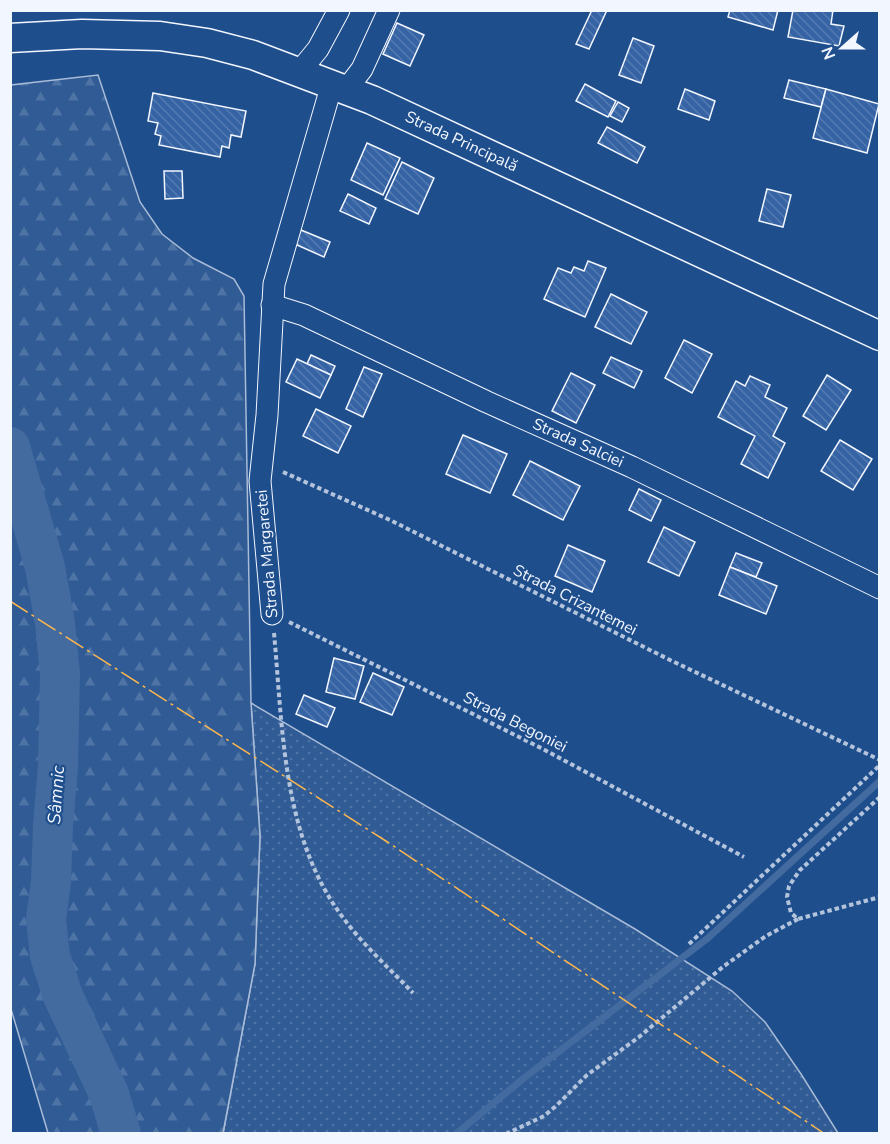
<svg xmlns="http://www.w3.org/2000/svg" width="890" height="1144" font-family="'Nunito Sans',sans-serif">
<defs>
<pattern id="grass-dots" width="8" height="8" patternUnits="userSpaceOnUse" patternTransform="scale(1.5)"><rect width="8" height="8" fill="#305b95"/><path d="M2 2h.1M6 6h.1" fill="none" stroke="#4e73a5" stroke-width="1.8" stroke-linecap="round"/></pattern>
<pattern id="forest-firs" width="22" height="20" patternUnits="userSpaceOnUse" patternTransform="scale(1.5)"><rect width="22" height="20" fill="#305b95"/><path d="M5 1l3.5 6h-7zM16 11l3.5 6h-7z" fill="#4e73a5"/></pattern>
<pattern id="building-back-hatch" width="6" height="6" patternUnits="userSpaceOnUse" patternTransform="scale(1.5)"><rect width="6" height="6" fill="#3563a3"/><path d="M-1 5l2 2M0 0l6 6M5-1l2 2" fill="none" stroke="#537ab1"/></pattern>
</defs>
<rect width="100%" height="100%" fill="#1f4e8c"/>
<path fill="url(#grass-dots)" stroke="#a8bbd7" stroke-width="1.5" d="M 251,703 L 635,929 L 732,991 L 765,1022 L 801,1074 L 838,1133 L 223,1134 L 255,964 L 260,836 Z"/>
<path fill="url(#forest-firs)" stroke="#a8bbd7" stroke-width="1.5" d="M 98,75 L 140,202 L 162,234 L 193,258 L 234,279 L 244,296 L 251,703 L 260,836 L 255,964 L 223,1133 L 48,1133 L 11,1009 L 11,85 Z"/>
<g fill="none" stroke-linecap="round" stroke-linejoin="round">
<path stroke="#446ba0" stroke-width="7" d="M 456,1134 L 524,1078 L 708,938 L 880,781"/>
<path stroke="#446ba0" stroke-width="40" d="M 10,447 L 45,567 L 55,623 L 60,674 L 58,766 L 53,826 L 51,882 L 46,919 L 50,956 L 63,996 L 109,1094 L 121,1134"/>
</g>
<g fill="url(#building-back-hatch)" stroke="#f2f6ff" stroke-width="1.5">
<path d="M 592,10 L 607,10 L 589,49 L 576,44 Z"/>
<path d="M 730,10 L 778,10 L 773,30 L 728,17 Z"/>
<path d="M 793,10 L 833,10 L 831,24 L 844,26 L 839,46 L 788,37 Z"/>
<path d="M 397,23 L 424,35 L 410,66 L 383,54 Z"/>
<path d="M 633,38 L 654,46 L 641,83 L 619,75 Z"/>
<path d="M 789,80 L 826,89 L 821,107 L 784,98 Z"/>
<path d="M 585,84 L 616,101 L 608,117 L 576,101 Z"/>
<path d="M 685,89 L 715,101 L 709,120 L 678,109 Z"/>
<path d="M 826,89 L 879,104 L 867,153 L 813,138 Z"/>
<path d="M 153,93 L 246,111 L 241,137 L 231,135 L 229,148 L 222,146 L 220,157 L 159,145 L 161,136 L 155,134 L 158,123 L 148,121 Z"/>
<path d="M 618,102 L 629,108 L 622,122 L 610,116 Z"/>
<path d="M 607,127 L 645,147 L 637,163 L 598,143 Z"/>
<path d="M 367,143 L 400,158 L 383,195 L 351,180 Z"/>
<path d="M 402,162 L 434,178 L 418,214 L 385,199 Z"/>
<path d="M 164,171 L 182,171 L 183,198 L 165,199 Z"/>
<path d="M 767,189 L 791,195 L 783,227 L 759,221 Z"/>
<path d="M 348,194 L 376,208 L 369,224 L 340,211 Z"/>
<path d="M 301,230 L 330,242 L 324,257 L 295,244 Z"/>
<path d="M 588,261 L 606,268 L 585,317 L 544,299 L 558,268 L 571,273 L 574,267 L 584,271 Z"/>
<path d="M 611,294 L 647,312 L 631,344 L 595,327 Z"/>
<path d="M 684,340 L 712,354 L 692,393 L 665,378 Z"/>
<path d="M 311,355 L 335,366 L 331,375 L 307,364 Z"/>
<path d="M 611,357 L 642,371 L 634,388 L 603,373 Z"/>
<path d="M 297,359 L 331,375 L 320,398 L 286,382 Z"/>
<path d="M 364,367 L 382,374 L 363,417 L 346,409 Z"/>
<path d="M 571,373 L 595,385 L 576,423 L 552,411 Z"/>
<path d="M 827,375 L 851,390 L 826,430 L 803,416 Z"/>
<path d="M 750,376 L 770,385 L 765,397 L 787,408 L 773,436 L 785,443 L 768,478 L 741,464 L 755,436 L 718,417 L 736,381 L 745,386 Z"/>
<path d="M 316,409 L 351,426 L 338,453 L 303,436 Z"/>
<path d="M 463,435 L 507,454 L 490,493 L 446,474 Z"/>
<path d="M 840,440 L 872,459 L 853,490 L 821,471 Z"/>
<path d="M 530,461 L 580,486 L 563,520 L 513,495 Z"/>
<path d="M 639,489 L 661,500 L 651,521 L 629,510 Z"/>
<path d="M 664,527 L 695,542 L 679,576 L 648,562 Z"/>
<path d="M 568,545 L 605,561 L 592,592 L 555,576 Z"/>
<path d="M 736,553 L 762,563 L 756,577 L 730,567 Z"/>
<path d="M 730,567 L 777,586 L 766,614 L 719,595 Z"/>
<path d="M 334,658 L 364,666 L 355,699 L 326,692 Z"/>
<path d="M 373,673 L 404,687 L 392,715 L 360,702 Z"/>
<path d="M 304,695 L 335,708 L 327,727 L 296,714 Z"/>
</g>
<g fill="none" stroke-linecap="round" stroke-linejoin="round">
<defs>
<g id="minor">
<path d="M 300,71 L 318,49 L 339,10"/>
<path d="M 346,90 L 362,69 L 389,10"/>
<path id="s1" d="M 272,305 L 304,315 L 487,402 L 632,467 L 880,588"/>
<path d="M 272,614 L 260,481 L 267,415 L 274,284 L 332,84"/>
</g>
<g id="secondary">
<path id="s2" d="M 10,38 L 82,34 L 160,36 L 207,43 L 253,55 L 372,100 L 880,336"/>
</g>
</defs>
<use href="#minor" stroke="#f2f6ff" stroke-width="23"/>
<use href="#secondary" stroke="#f2f6ff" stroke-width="31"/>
<g stroke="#b3c4dc" stroke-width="4" stroke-dasharray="4.5 3" stroke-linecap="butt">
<path d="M 283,472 L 390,520 L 670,660 L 880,760"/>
<path d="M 289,622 L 541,748 L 744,857"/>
<path d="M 274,633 C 283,730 282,838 344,919 C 364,946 390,969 413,993"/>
<path d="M 880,797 L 800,870 L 789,886 L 787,897 L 791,913 L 798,919 L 880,897"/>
<path d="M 689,944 L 880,765"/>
<path d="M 506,1134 L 544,1116 L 556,1106 L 587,1075 L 639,1037 L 724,966 L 766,936 L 798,919"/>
</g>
<use href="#minor" stroke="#1f4e8c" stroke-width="21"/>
<use href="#secondary" stroke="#1f4e8c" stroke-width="28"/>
<path stroke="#ffb74d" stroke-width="1.5" stroke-dasharray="21 4.5 3 4.5" stroke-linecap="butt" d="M 10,601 L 389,843 L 825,1134"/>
</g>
<g text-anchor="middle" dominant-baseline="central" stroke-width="4.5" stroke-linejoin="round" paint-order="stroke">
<g font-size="16" fill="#f2f6ff" stroke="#1f4e8c">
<text stroke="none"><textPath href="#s2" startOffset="471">Strada Principală</textPath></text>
<text stroke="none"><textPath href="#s1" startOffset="336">Strada Salciei</textPath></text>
<text transform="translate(267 554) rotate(-95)">Strada Margaretei</text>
<text transform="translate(575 600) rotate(27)">Strada Crizantemei</text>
<text transform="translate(515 722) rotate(27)">Strada Begoniei</text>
</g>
<g font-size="18" font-style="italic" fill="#f2f6ff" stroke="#1f4e8c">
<text transform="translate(56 795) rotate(-86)">Sâmnic</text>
</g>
</g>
<rect width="890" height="1144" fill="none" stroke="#f2f6ff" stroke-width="24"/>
<g transform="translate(842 48) rotate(249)" stroke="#1f4e8c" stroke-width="4.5" paint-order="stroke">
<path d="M0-4.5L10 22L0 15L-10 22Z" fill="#f2f6ff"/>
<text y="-9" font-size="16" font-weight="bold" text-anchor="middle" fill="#f2f6ff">N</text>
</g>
</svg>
